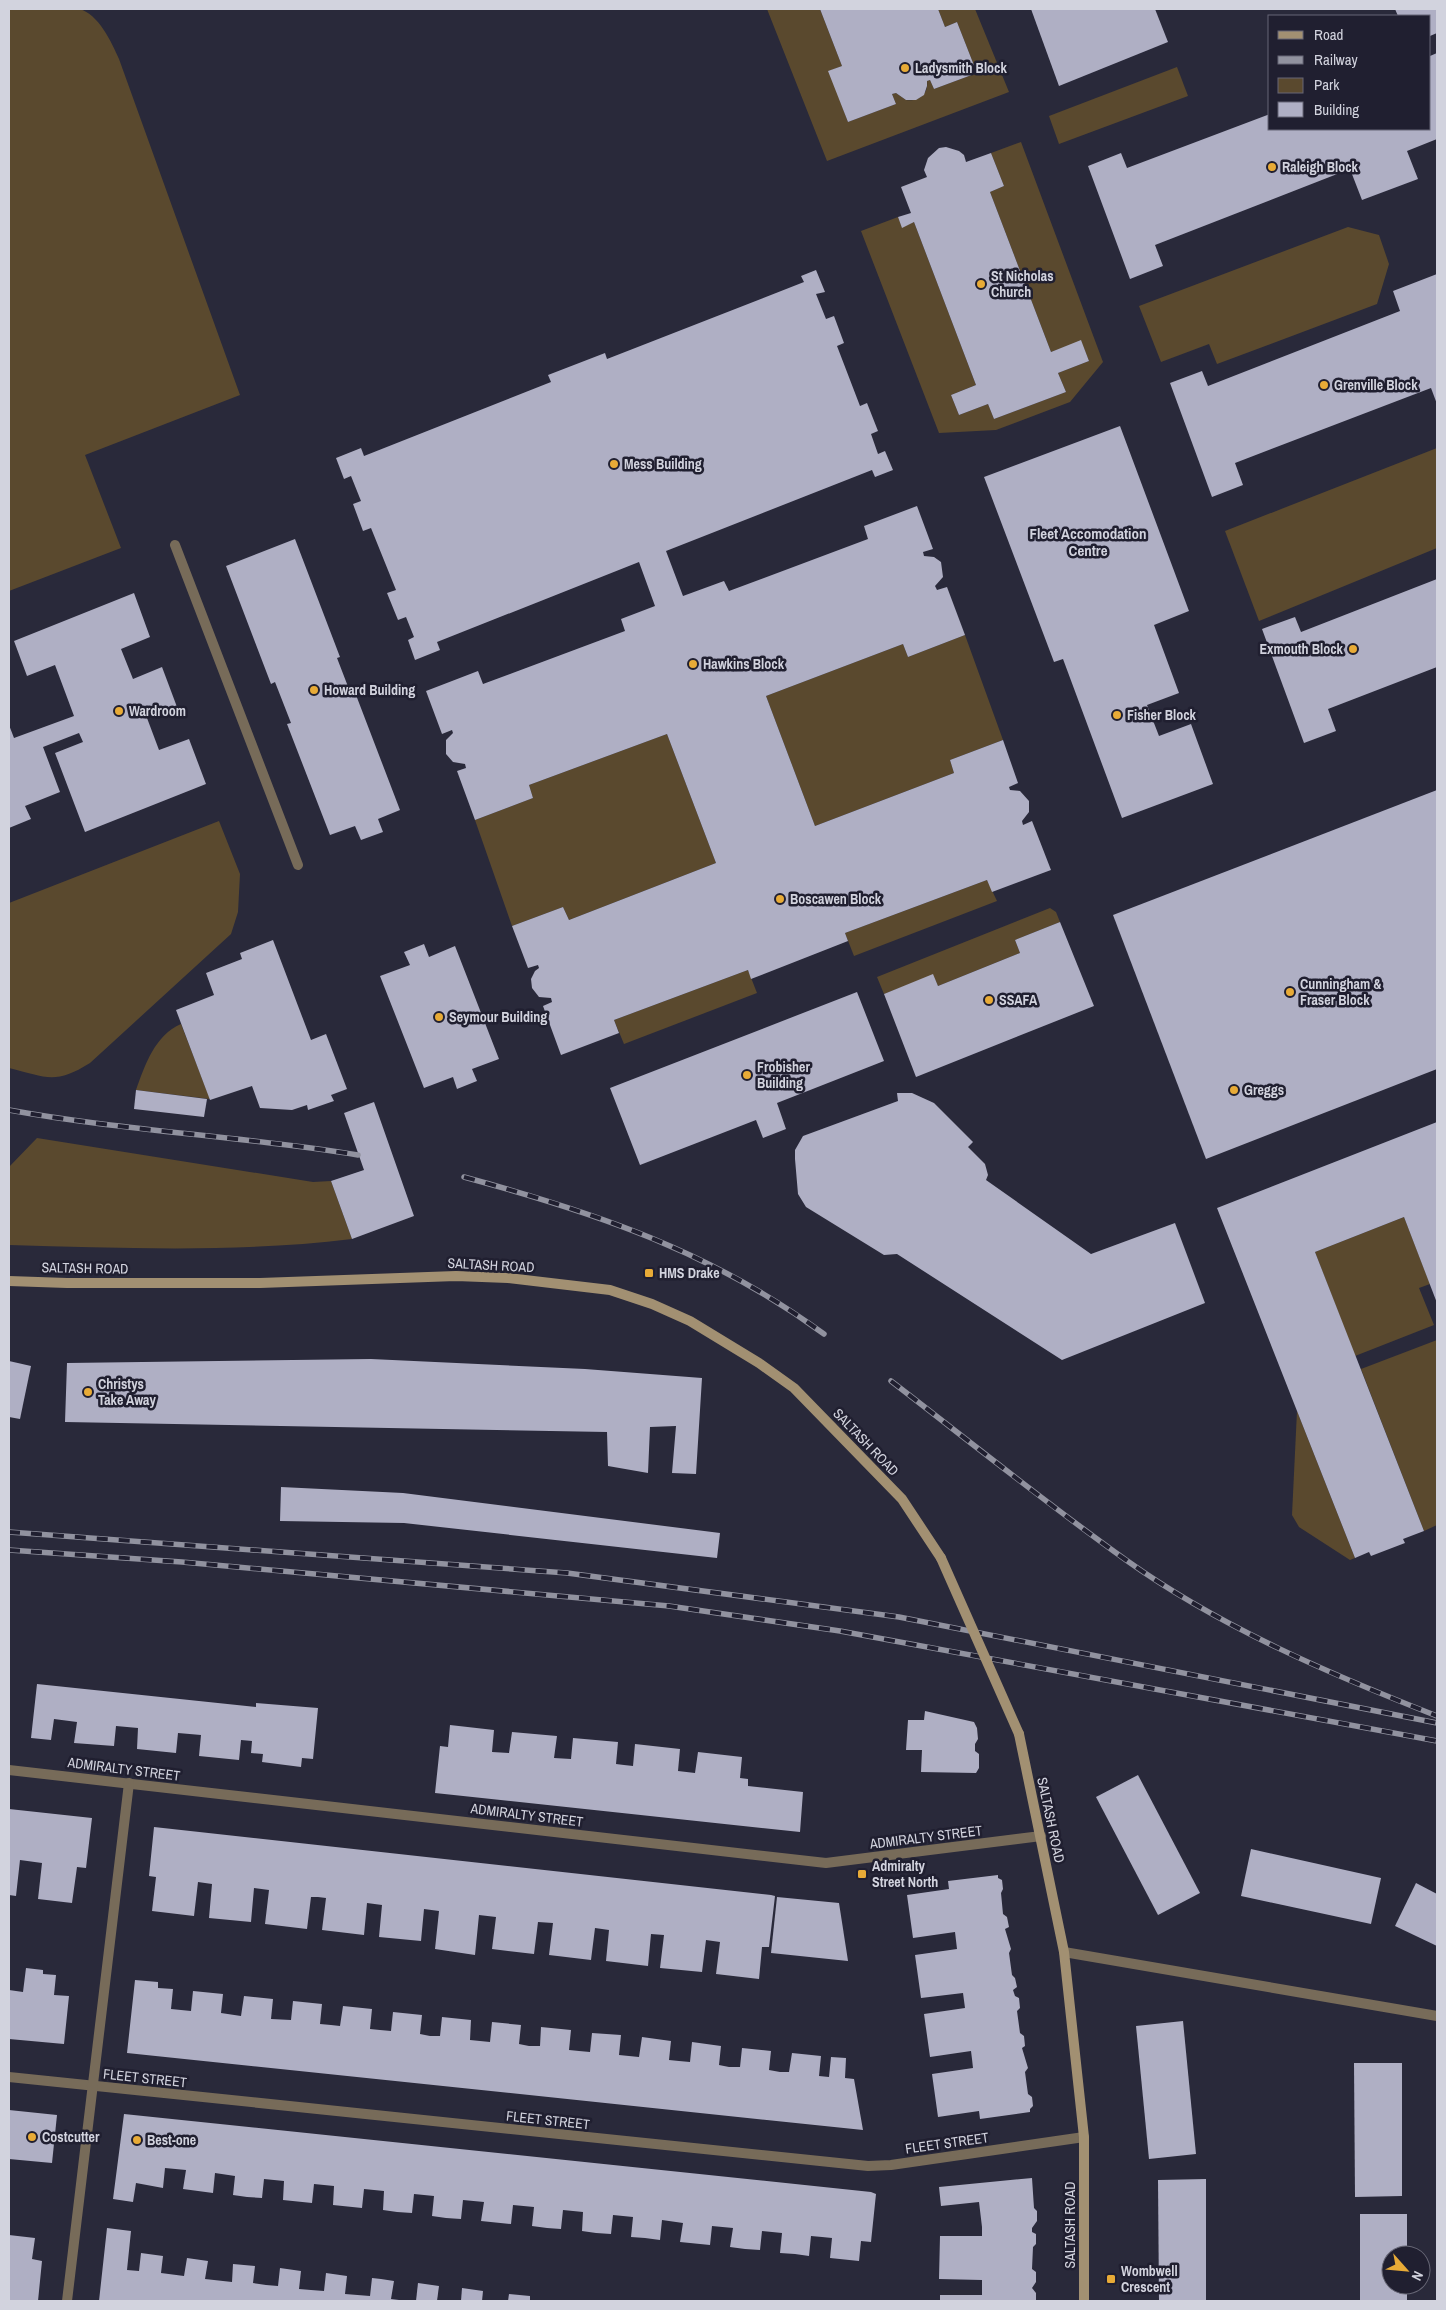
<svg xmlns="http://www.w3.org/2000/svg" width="1446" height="2310" font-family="'Archivo Narrow',sans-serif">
<rect width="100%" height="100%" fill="#29293a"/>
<g fill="#5a492e">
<path d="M 9,9 C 27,9 63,5 79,9 C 98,13 112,43 119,59 L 240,395 L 85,455 L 121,548 L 9,591 Z"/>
<path d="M 767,9 L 820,9 L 842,66 L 829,71 L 848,122 L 896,104 L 892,94 L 896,93 L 906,100 C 918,102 929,94 927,81 L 930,80 L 934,89 L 977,73 L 957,22 L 945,27 L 938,9 L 975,9 L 1009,92 L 827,161 Z"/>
<path d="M 1177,67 L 1188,96 L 1059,144 L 1049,116 Z"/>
<path d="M 1021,142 L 1103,362 L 1070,402 L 996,430 L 939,433 L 861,231 L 898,217 L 902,227 L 914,222 L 976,385 L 951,395 L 959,415 L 988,404 L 994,419 L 1066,392 L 1058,373 L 1089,361 L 1081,341 L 1051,352 L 990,192 L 1004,186 L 991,153 Z"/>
<path d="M 1348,227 L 1379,235 L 1389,264 L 1377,304 L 1217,364 L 1209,344 L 1161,362 L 1139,306 Z"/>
<path d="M 1437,448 L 1437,548 L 1259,621 L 1225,531 Z"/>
<path d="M 965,635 L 1003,740 L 950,760 L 954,773 L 815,826 L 766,696 L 903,644 L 908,657 Z"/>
<path d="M 667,734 L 716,863 L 569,920 L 563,907 L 512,926 L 475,820 L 533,798 L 529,785 Z"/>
<path d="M 219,821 L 240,874 L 238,912 L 231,934 L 90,1063 C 55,1085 46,1077 9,1068 L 9,903 Z"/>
<path d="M 987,880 L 997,901 L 854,956 L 845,933 Z"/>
<path d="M 1050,908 L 1056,912 L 1060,922 L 1015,940 L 1020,953 L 938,986 L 933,975 L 884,994 L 877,977 Z"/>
<path d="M 748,970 L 757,993 L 624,1044 L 614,1020 Z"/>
<path d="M 181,1024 L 210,1099 L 136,1090 C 145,1065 155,1035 181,1024 Z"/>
<path d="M 37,1138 L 313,1182 L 331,1181 L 352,1239 C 238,1253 123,1248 9,1245 L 9,1167 Z"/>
<path d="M 1404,1217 L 1430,1284 L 1419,1288 L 1434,1325 L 1355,1356 L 1315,1252 Z"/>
<path d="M 1437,1340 L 1437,1525 L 1424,1531 L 1361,1369 Z"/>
<path d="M 1297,1411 L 1355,1558 L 1350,1560 L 1299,1527 L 1292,1515 Z"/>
</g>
<g fill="#afafc4">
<path d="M 820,9 L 938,9 L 945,27 L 957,22 L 977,73 L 934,89 L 930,80 L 927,81 L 927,86 L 924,95 L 916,100 L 906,100 L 896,93 L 892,94 L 896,104 L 848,122 L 828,71 L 842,66 Z"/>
<path d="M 1031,9 L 1155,9 L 1168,42 L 1059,86 Z"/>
<path d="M 1395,9 L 1437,9 L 1437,33 L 1430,36 L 1430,16 L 1398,16 Z"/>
<path d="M 1437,53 L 1437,139 L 1407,151 L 1418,179 L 1362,200 L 1350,169 L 1155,245 L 1163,266 L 1130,279 L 1088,166 L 1121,153 L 1127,168 L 1270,114 L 1270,129 L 1430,129 L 1430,56 Z"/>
<path d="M 946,147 L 959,151 L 964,155 L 966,162 L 991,153 L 1004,186 L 990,192 L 1051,352 L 1081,340 L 1089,361 L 1058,373 L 1066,392 L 994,419 L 988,404 L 959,415 L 951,395 L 976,385 L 914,222 L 902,228 L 898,217 L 911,213 L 901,187 L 927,177 L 924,170 L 928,158 L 939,148 Z"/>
<path d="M 816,270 L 825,292 L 816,294 L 826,319 L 834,316 L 844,343 L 837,346 L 860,406 L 867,403 L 878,431 L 871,434 L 878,454 L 885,451 L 893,470 L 875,477 L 872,470 L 666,551 L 683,596 L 724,581 L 729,591 L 868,539 L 864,526 L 917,506 L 933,549 L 923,552 L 924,556 L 934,557 L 941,562 L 943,577 L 935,586 L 937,590 L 947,587 L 965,635 L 908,657 L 903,644 L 766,696 L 815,826 L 954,773 L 950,760 L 1003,740 L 1018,783 L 1009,787 L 1010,790 L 1020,791 L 1029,801 L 1029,812 L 1022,821 L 1023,825 L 1032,821 L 1051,870 L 992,892 L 987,880 L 845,933 L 848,941 L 751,979 L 748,970 L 614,1020 L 619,1033 L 561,1055 L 543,1006 L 552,1002 L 551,998 L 539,997 L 532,988 L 531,979 L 535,971 L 539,968 L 538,965 L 528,968 L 512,926 L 563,907 L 569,920 L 716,863 L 667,734 L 529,785 L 533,798 L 475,820 L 457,771 L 466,768 L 465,764 L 453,762 L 446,754 L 446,740 L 453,733 L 452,730 L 442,734 L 426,691 L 478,671 L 483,684 L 625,631 L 621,619 L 655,606 L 639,562 L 437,642 L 440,650 L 415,660 L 408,640 L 414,637 L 406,617 L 398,620 L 387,593 L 396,590 L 371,528 L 363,531 L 353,504 L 361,501 L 351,476 L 344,479 L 336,458 L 361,448 L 364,456 L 551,382 L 548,375 L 605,353 L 607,359 L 804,282 L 801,276 Z"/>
<path d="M 1437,274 L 1437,404 L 1431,388 L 1235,463 L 1243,485 L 1212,497 L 1170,383 L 1202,371 L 1208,386 L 1400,311 L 1393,291 Z"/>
<path d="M 1120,426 L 1189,611 L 1154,625 L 1179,693 L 1147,705 L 1159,736 L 1191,724 L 1213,784 L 1122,818 L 1063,659 L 1054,662 L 984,477 Z"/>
<path d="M 295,539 L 340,657 L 337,658 L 352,697 L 356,695 L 400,810 L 378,819 L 383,832 L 361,840 L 355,826 L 330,835 L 287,724 L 291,723 L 275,682 L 271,684 L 226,566 Z"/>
<path d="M 1437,579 L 1437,667 L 1328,709 L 1336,731 L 1304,743 L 1262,629 L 1295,617 L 1301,632 Z"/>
<path d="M 134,593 L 150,637 L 121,649 L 133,679 L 162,667 L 177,707 L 147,718 L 159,750 L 189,739 L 206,784 L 85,832 L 55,753 L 83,742 L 79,733 L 43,747 L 60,792 L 25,806 L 31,819 L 9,828 L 9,725 L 14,738 L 74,716 L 55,665 L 27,676 L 14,641 Z"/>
<path d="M 1437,790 L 1437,1069 L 1206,1159 L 1113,915 Z"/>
<path d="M 1060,922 L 1094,1006 L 916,1077 L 884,994 L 933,974 L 938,986 L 1020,953 L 1015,940 Z"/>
<path d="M 273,940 L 311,1040 L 326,1034 L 347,1089 L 331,1095 L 334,1101 L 308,1110 L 307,1105 L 292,1110 L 260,1108 L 252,1086 L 210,1100 L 176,1010 L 214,995 L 206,973 L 242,959 L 240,953 Z"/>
<path d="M 424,944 L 429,957 L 455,946 L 499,1059 L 472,1069 L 477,1081 L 457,1089 L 453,1077 L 424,1088 L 380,976 L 410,965 L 404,952 Z"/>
<path d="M 857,992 L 884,1061 L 777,1103 L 786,1129 L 763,1138 L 756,1120 L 640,1165 L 610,1088 Z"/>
<path d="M 136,1090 L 207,1099 L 204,1117 L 134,1109 Z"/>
<path d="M 897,1093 L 912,1093 L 934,1103 L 973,1142 L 968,1147 L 985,1164 L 988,1175 L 986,1180 L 1091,1254 L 1175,1223 L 1205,1303 L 1062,1360 L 897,1254 L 884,1255 L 806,1207 L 798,1194 L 795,1159 L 795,1150 L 803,1136 L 898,1101 Z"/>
<path d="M 374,1102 L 414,1216 L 352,1239 L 331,1181 L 364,1170 L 344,1113 Z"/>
<path d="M 1437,1122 L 1437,1303 L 1404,1217 L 1315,1252 L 1424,1531 L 1403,1539 L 1405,1543 L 1371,1556 L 1369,1552 L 1355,1558 L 1217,1208 Z"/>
<path d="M 371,1359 L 585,1369 L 702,1378 L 696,1474 L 672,1473 L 676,1426 L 650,1427 L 648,1473 L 608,1466 L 607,1432 L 65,1422 L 67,1363 Z"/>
<path d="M 9,1361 L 31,1366 L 20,1419 L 9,1417 Z"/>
<path d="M 281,1487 L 403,1493 L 720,1533 L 717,1558 L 404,1523 L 280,1521 Z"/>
<path d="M 37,1684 L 256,1707 L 256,1703 L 318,1708 L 313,1759 L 302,1758 L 301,1767 L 262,1762 L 263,1754 L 251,1753 L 252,1741 L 241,1740 L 239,1760 L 199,1756 L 201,1735 L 178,1733 L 176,1753 L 137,1749 L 138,1728 L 116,1726 L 114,1746 L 74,1743 L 77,1722 L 54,1719 L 51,1740 L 31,1738 Z"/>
<path d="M 925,1711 L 974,1722 L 977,1728 L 978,1739 L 975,1744 L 975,1751 L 979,1754 L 979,1768 L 976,1773 L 921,1772 L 922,1750 L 906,1750 L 908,1720 L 924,1720 Z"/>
<path d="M 450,1725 L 494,1730 L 492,1752 L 509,1753 L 512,1732 L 557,1736 L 554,1758 L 571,1759 L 573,1738 L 618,1742 L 616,1764 L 624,1765 L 633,1766 L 635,1744 L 680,1749 L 678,1771 L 695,1773 L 698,1752 L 742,1757 L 740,1778 L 748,1779 L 748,1786 L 803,1792 L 800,1832 L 435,1793 L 440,1746 L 448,1747 Z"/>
<path d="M 1138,1775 L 1200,1893 L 1158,1915 L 1096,1797 Z"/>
<path d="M 9,1809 L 92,1818 L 86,1868 L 77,1867 L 72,1903 L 38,1899 L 42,1863 L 20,1860 L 16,1896 L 9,1895 Z"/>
<path d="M 154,1827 L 771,1895 L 775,1896 L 769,1947 L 762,1947 L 759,1979 L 716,1974 L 720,1942 L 706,1940 L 702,1972 L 660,1968 L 664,1935 L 651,1934 L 648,1966 L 606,1961 L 609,1930 L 595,1928 L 591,1960 L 549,1955 L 553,1923 L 538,1922 L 534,1954 L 492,1949 L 496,1917 L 479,1915 L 475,1955 L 435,1949 L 439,1911 L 424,1909 L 421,1941 L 379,1937 L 382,1905 L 367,1903 L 364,1935 L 322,1930 L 326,1898 L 318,1897 L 311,1897 L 307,1929 L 265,1924 L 269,1890 L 254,1888 L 251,1922 L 209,1918 L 212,1884 L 198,1882 L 194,1916 L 152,1911 L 156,1877 L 149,1876 Z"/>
<path d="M 1251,1849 L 1381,1878 L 1371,1924 L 1241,1896 Z"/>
<path d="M 998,1875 L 998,1878 L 1002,1880 L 1003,1889 L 1001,1893 L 1003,1914 L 1007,1917 L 1009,1927 L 1005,1929 L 1011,1949 L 1009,1953 L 1012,1975 L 1015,1978 L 1017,1987 L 1013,1990 L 1015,1996 L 1019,1998 L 1020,2008 L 1017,2011 L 1020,2033 L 1024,2036 L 1025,2046 L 1022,2048 L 1028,2068 L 1025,2072 L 1028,2094 L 1032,2097 L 1033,2106 L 1030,2109 L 1030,2112 L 980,2119 L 979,2111 L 938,2117 L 932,2074 L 973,2068 L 972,2059 L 971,2051 L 930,2057 L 924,2014 L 965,2008 L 963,1993 L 921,1998 L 915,1955 L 957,1949 L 955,1932 L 913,1938 L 907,1895 L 949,1889 L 948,1881 Z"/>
<path d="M 1416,1883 L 1437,1894 L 1437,1946 L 1395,1926 Z"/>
<path d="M 777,1897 L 839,1903 L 848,1961 L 771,1953 Z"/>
<path d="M 26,1968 L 43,1970 L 43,1974 L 56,1975 L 54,1995 L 69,1996 L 64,2044 L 9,2039 L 9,1990 L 23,1992 Z"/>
<path d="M 135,1980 L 158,1982 L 158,1988 L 173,1989 L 171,2009 L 191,2011 L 193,1991 L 223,1994 L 221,2013 L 241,2016 L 244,1996 L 273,1999 L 271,2019 L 291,2020 L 293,2001 L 322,2004 L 320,2024 L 331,2025 L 340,2026 L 343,2006 L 372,2009 L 370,2029 L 380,2030 L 391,2031 L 393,2012 L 422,2015 L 420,2034 L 430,2036 L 440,2036 L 442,2017 L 471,2020 L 470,2040 L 490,2042 L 492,2022 L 521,2025 L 519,2044 L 529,2046 L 540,2046 L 541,2027 L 571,2030 L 569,2050 L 579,2051 L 590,2052 L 592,2033 L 621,2035 L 619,2055 L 639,2057 L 642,2037 L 671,2041 L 669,2060 L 679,2061 L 690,2062 L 692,2042 L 721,2046 L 719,2065 L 729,2067 L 740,2067 L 742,2048 L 771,2051 L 769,2070 L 780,2072 L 789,2072 L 792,2053 L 821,2056 L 819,2076 L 829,2077 L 831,2057 L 846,2058 L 845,2078 L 854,2079 L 863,2130 L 127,2053 Z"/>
<path d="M 1183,2021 L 1196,2154 L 1149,2159 L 1136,2026 Z"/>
<path d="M 1354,2063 L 1402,2063 L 1402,2196 L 1355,2197 Z"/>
<path d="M 9,2110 L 57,2115 L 52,2163 L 9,2159 Z"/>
<path d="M 124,2114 L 871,2192 L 876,2194 L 871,2242 L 861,2241 L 859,2261 L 830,2258 L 832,2238 L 822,2237 L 811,2236 L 809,2256 L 795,2254 L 780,2253 L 782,2233 L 762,2231 L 760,2250 L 745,2249 L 730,2247 L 733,2228 L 712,2226 L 710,2245 L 680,2242 L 683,2223 L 662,2220 L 660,2240 L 645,2238 L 631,2237 L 633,2217 L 613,2215 L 611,2234 L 596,2233 L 582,2231 L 583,2212 L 563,2210 L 561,2229 L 547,2228 L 532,2226 L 534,2207 L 513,2205 L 511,2224 L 481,2221 L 484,2202 L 463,2200 L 461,2219 L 446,2218 L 432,2216 L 434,2196 L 414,2194 L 412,2213 L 397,2212 L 383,2210 L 384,2191 L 364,2189 L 362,2208 L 333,2205 L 334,2186 L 314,2184 L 312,2203 L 283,2200 L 284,2181 L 264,2179 L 262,2198 L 247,2197 L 233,2195 L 235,2176 L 215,2173 L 213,2193 L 183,2189 L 186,2170 L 165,2168 L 163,2188 L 136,2183 L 133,2202 L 113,2199 Z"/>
<path d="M 1032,2178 L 1034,2208 L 1037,2211 L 1037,2221 L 1032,2228 L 1032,2232 L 1036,2234 L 1036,2244 L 1033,2247 L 1032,2269 L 1036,2272 L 1036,2282 L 1032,2288 L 1036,2293 L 1036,2301 L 940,2301 L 940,2295 L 982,2295 L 982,2280 L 939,2279 L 940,2236 L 982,2236 L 982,2227 L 979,2202 L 941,2206 L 939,2187 Z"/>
<path d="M 1206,2179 L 1206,2301 L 1159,2301 L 1158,2180 Z"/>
<path d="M 1360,2214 L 1407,2214 L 1407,2255 L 1391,2255 L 1391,2285 L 1407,2285 L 1407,2301 L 1360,2301 Z"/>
<path d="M 107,2228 L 131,2231 L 127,2270 L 139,2271 L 141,2253 L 163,2256 L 161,2273 L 184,2276 L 187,2258 L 208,2261 L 205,2279 L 232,2282 L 233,2264 L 255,2266 L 253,2283 L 266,2285 L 278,2286 L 280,2268 L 301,2271 L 299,2289 L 311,2290 L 324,2291 L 326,2273 L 347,2276 L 345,2294 L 370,2296 L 372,2278 L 381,2279 L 394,2281 L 391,2299 L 407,2301 L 99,2301 Z"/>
<path d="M 9,2235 L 35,2238 L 32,2259 L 42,2261 L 38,2301 L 9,2301 Z"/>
<path d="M 418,2283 L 439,2286 L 437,2301 L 416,2301 Z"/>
<path d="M 462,2288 L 483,2291 L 482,2301 L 461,2301 Z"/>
<path d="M 509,2294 L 530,2296 L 530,2301 L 508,2301 Z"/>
</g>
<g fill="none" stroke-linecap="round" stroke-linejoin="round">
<g stroke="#776b59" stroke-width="10">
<path d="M 175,545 L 298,865"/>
<path d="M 9,1770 L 826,1863 L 1041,1836"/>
<path d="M 1064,1952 L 1437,2016"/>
<path d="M 9,2077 L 868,2166 L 891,2165 L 1084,2137"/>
<path d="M 67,2301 L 129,1783"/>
</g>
<g stroke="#a29072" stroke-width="10">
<path d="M 9,1281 L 67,1283 L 260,1283 L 456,1276 L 508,1278 L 610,1290 L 652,1304 L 690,1321 L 759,1363 L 794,1388 L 902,1499 L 941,1558"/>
<path d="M 1019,1734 L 1064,1952 L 1084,2137 L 1084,2301"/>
</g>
<defs>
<g id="rail">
<path d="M 9,1110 C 125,1131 242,1136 358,1155"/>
<path d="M 464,1177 C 597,1213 712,1252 824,1334"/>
<path d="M 891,1381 C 969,1441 1046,1503 1126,1560 C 1220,1627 1330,1674 1437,1716"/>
<path d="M 9,1532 L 567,1573 L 899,1617 L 1437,1723"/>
<path d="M 9,1550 L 182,1562 L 669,1606 L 840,1631 L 1437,1741"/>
</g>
</defs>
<use href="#rail" stroke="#91929f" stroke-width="5.5"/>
<use href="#rail" stroke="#201f30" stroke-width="4" stroke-dasharray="11" stroke-linecap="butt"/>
<path stroke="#a29072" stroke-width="10" d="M 941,1558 L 1019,1734"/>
</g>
<g fill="#e8ab37" stroke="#201f30" stroke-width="2">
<circle cx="905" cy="68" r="5"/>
<circle cx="1272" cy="167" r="5"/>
<circle cx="981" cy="284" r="5"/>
<circle cx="1324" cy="385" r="5"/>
<circle cx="614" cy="464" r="5"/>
<circle cx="1353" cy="649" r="5"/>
<circle cx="693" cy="664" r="5"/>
<circle cx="314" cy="690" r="5"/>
<circle cx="119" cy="711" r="5"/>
<circle cx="1117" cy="715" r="5"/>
<circle cx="780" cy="899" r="5"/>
<circle cx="1290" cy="992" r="5"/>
<circle cx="989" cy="1000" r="5"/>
<circle cx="439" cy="1017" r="5"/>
<circle cx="747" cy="1075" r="5"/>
<circle cx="1234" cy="1090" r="5"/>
<rect x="644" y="1268" width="10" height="10" rx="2.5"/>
<circle cx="88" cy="1392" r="5"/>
<rect x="857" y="1869" width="10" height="10" rx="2.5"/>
<circle cx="32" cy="2137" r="5"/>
<circle cx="137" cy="2140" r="5"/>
<rect x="1106" y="2274" width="10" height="10" rx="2.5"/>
</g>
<g text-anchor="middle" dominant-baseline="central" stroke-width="5" stroke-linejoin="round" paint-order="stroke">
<g font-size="14" font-weight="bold" fill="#d2d3de" stroke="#201f30" text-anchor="start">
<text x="915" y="68">Ladysmith Block</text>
<text x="1282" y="167">Raleigh Block</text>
<text x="991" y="276">St Nicholas<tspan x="991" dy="16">Church</tspan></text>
<text x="1334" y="385">Grenville Block</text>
<text x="624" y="464">Mess Building</text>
<text x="1343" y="649" text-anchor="end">Exmouth Block</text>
<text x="703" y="664">Hawkins Block</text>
<text x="324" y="690">Howard Building</text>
<text x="129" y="711">Wardroom</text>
<text x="1127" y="715">Fisher Block</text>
<text x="790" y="899">Boscawen Block</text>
<text x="1300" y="984">Cunningham &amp;<tspan x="1300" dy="16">Fraser Block</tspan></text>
<text x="999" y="1000">SSAFA</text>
<text x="449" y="1017">Seymour Building</text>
<text x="757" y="1067">Frobisher<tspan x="757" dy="16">Building</tspan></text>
<text x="1244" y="1090">Greggs</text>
<text x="659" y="1273">HMS Drake</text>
<text x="98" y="1384">Christys<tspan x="98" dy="16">Take Away</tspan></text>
<text x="872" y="1866">Admiralty<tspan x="872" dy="16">Street North</tspan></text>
<text x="42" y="2137">Costcutter</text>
<text x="147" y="2140">Best-one</text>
<text x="1121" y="2271">Wombwell<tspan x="1121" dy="16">Crescent</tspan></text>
</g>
<g font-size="14" fill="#d2d3de" stroke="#201f30">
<text transform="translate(491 1265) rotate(3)">SALTASH ROAD</text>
<text transform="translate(85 1268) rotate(1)">SALTASH ROAD</text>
<text transform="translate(866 1442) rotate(46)">SALTASH ROAD</text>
<text transform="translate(124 1769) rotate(7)">ADMIRALTY STREET</text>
<text transform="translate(527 1815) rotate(7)">ADMIRALTY STREET</text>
<text transform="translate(1051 1820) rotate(78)">SALTASH ROAD</text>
<text transform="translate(926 1837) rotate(-7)">ADMIRALTY STREET</text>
<text transform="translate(145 2078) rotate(6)">FLEET STREET</text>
<text transform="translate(548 2120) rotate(6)">FLEET STREET</text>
<text transform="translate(947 2143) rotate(-8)">FLEET STREET</text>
<text transform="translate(1070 2225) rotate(-90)">SALTASH ROAD</text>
</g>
<g font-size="15" font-weight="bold" fill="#d2d3de" stroke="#201f30">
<text x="1088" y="533">Fleet Accomodation<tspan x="1088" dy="17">Centre</tspan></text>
</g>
</g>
<rect width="1446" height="2310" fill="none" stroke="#d2d3de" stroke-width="20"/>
<rect x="1268" y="15" width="162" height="115" fill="#201f30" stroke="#676776"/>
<rect x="1278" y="31" width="25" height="8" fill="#a29072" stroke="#676776"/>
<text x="1314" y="40" font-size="15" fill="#d2d3de">Road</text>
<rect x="1278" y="56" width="25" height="8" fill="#91929f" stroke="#676776"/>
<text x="1314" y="65" font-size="15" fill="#d2d3de">Railway</text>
<rect x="1278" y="78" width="25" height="15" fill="#5a492e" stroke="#676776"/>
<text x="1314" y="90" font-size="15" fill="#d2d3de">Park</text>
<rect x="1278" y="102" width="25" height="15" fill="#afafc4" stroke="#676776"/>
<text x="1314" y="115" font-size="15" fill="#d2d3de">Building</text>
<g transform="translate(1406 2270) rotate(117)"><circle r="24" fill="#201f30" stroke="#676776"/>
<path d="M0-4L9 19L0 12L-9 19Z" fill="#e8ab37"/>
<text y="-8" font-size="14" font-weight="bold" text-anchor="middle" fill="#d2d3de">N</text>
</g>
</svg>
